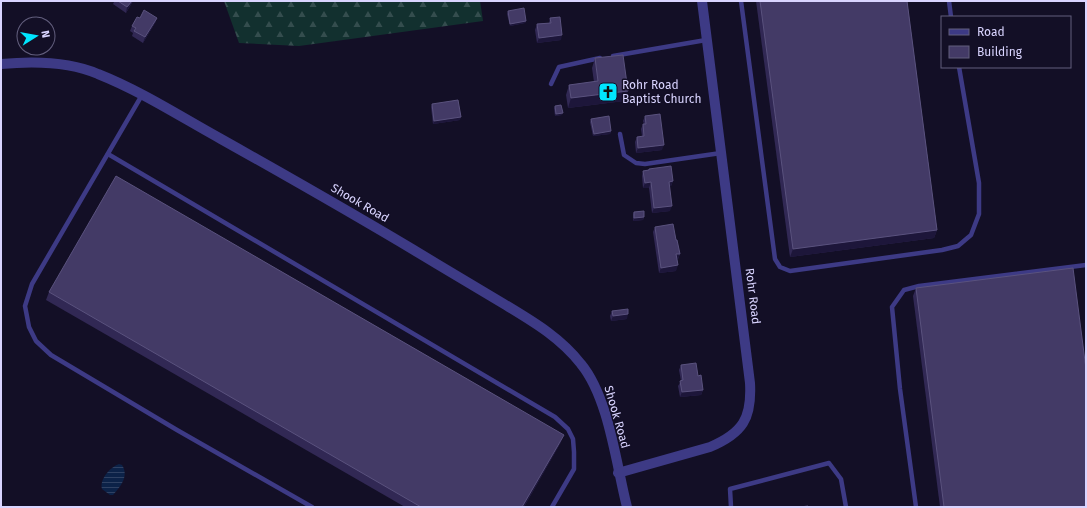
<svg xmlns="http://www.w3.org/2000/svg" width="1087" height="508" font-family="'Fira Sans',sans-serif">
<defs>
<pattern id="forest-firs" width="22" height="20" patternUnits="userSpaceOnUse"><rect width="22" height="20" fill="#12302f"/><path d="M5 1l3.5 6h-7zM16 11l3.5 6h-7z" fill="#344d4e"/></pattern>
<pattern id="water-rules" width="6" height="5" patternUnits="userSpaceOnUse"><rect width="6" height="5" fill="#0c2248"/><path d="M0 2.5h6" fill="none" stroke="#2f4163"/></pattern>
</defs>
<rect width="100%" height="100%" fill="#130f26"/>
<path fill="url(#forest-firs)" d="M 224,1 L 480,1 L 483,21 L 299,46 L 239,43 Z"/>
<path fill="url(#water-rules)" d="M 119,464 L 122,465 C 129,476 121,486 113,495 L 110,495 L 102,489 C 99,480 110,467 119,464 Z"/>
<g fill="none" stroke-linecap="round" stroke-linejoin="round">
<g stroke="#3d3a85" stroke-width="4.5">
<path d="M 741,1 L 775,259 L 780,267 L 790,271 L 942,250 L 958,246 L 971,235 L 979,214 L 979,183 L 959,67"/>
<path d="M 949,1 L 951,17"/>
<path d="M 613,56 L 706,40"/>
<path d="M 551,84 L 559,67 L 600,58"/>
<path d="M 142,95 L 32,284 L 25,306 L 29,327 L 36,341 L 51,355 L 177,430 L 312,507"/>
<path d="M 620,134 L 624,155 L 636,163 L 645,164 L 721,153"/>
<path d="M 108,154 L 555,417 L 568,429 L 573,439 L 574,452 L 574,469 L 552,507"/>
<path d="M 731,507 L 730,489 L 829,463 L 841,479 L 846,507"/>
<path d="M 916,507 L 900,389 L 892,307 L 904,290 L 919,286 L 1086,265"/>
</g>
<g stroke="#3d3a85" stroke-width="10">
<path d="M 1,64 C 33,61 68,61 98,74 C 141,91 181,117 221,139 C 294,180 366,221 437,264 C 459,277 482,291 504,304 C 532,321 560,337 581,364 C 609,398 616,464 627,507"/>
<path d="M 618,473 L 710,447 C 743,433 752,418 750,383 L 702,1"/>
</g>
</g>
<g fill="#312854">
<path d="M 112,1 L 133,1 L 126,13 L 113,4 L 114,2 Z"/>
<path d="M 756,1 L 907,1 L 937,230 L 934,238 L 790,257 Z"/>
<path d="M 508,11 L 526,21 L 525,23 L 510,26 L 507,14 Z"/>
<path d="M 140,18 L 157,18 L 155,23 L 143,43 L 132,36 L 133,33 L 130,31 L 132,26 Z"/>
<path d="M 550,18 L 561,40 L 537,43 L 535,30 L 537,24 L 549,23 Z"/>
<path d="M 595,58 L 624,101 L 568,108 L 566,95 L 569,85 L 594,82 L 592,68 Z"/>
<path d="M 432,104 L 460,120 L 433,124 L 431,107 Z"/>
<path d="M 555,106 L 562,115 L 555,116 L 554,108 Z"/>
<path d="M 645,116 L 662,150 L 636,153 L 635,142 L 637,137 L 642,136 L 641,129 L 643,124 L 644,124 L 643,121 Z"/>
<path d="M 591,119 L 611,131 L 610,134 L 593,136 L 590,122 Z"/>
<path d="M 649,169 L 673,181 L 671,186 L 669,186 L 670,211 L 652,213 L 649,188 L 643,188 L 642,176 L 643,171 L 648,170 Z"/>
<path d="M 634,212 L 644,217 L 643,220 L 633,221 L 633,214 Z"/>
<path d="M 655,227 L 676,240 L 680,254 L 678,259 L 677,259 L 676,271 L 659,273 L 653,232 Z"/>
<path d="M 916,288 L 1086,507 L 940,507 L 913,296 Z"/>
<path d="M 49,292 L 561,442 L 524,507 L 405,507 L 46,300 Z"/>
<path d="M 612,311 L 627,319 L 611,321 L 610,316 Z"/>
<path d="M 681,365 L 698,376 L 703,390 L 701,395 L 680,397 L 678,386 L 681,381 L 679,370 Z"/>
</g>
<g fill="#1d163a">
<path d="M 132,1 L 133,1 L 126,13 L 127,7 Z"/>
<path d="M 157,18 L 155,23 L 143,43 L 145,37 Z"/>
<path d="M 526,21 L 525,23 L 510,26 L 510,24 Z"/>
<path d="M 562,35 L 561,40 L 537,43 L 539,38 Z"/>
<path d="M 628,91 L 624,101 L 568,108 L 571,98 Z"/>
<path d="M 563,113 L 562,115 L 555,116 L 556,114 Z"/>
<path d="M 461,117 L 460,120 L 433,124 L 434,121 Z"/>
<path d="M 611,131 L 610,134 L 593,136 L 594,134 Z"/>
<path d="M 664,145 L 662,150 L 636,153 L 638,148 Z"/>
<path d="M 673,181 L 671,186 L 667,187 L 669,182 Z"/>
<path d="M 651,182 L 649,188 L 643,188 L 645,183 Z"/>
<path d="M 672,206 L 670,211 L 652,213 L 654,208 Z"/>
<path d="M 644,217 L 643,220 L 633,221 L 634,218 Z"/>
<path d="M 937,230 L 934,238 L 790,257 L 793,249 Z"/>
<path d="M 676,254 L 680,254 L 678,259 L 674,259 Z"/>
<path d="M 678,265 L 676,271 L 659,273 L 661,268 Z"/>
<path d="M 628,314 L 627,319 L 611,321 L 613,316 Z"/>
<path d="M 703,390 L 701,395 L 680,397 L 682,392 Z"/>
<path d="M 564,435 L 561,442 L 524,507 L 522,507 Z"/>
</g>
<g fill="#433a66" stroke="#5a527e">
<path d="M 118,1 L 132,1 L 127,7 Z"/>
<path d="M 760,1 L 907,1 L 937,230 L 793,249 Z"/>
<path d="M 524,8 L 526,21 L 510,24 L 508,11 Z"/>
<path d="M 144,10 L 157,18 L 145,37 L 134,31 L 136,28 L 132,26 L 137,17 L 140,18 Z"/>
<path d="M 560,17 L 562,35 L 539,38 L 537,24 L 551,23 L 550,18 Z"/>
<path d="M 623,55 L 628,91 L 571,98 L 569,85 L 598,81 L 595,58 Z"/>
<path d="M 458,100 L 461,117 L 434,121 L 432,104 Z"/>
<path d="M 561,105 L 563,113 L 556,114 L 555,106 Z"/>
<path d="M 660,114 L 664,145 L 638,148 L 637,137 L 644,136 L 643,124 L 646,124 L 645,116 Z"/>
<path d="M 609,116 L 611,131 L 594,134 L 591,119 Z"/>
<path d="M 671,166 L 673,181 L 669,182 L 672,206 L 654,208 L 651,182 L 645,183 L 643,171 L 649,170 L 649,169 Z"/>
<path d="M 116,176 L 564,435 L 522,507 L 421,507 L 49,292 Z"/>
<path d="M 644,211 L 644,217 L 634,218 L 634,212 Z"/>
<path d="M 673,224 L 676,240 L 677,240 L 680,254 L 676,254 L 678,265 L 661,268 L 655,227 Z"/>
<path d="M 1073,268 L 1086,369 L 1086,507 L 944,507 L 916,288 Z"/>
<path d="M 628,309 L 628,314 L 613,316 L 612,311 Z"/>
<path d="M 696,363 L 698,376 L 701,375 L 703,390 L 682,392 L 680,381 L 683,380 L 681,365 Z"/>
<path d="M 808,506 L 809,507 L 800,507 Z"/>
</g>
<defs>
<symbol id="church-square" viewBox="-11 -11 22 22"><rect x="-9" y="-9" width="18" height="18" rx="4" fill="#00e5ff" stroke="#130f26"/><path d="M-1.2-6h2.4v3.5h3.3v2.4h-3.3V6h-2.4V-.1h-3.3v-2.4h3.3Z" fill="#111"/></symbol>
</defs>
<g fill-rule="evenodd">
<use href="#church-square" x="597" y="81" width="22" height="22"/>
</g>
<g text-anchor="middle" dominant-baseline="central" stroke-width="3" stroke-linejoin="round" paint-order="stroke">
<g font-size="12" fill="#d9d4ff" stroke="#130f26" text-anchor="start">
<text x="622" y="85">Rohr Road<tspan x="622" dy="14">Baptist Church</tspan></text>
</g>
<g font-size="12" fill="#d9d4ff" stroke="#130f26">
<text transform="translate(360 203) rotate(30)">Shook Road</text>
<text transform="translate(753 296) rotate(83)">Rohr Road</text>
<text transform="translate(617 417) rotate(74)">Shook Road</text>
</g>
</g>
<rect width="1087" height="508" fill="none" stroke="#d9d4ff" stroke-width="4"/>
<rect x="941" y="16" width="130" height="52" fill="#130f26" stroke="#625e7d"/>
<rect x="949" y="29" width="20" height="6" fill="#3d3a85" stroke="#625e7d"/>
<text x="977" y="36" font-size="12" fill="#d9d4ff">Road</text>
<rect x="949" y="46" width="20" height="12" fill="#433a66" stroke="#625e7d"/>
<text x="977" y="56" font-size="12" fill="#d9d4ff">Building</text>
<g transform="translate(36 36) rotate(79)"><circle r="19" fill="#130f26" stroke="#625e7d"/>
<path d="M0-3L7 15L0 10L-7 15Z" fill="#00e5ff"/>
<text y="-6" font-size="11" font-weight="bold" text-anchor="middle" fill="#d9d4ff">N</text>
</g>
</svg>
